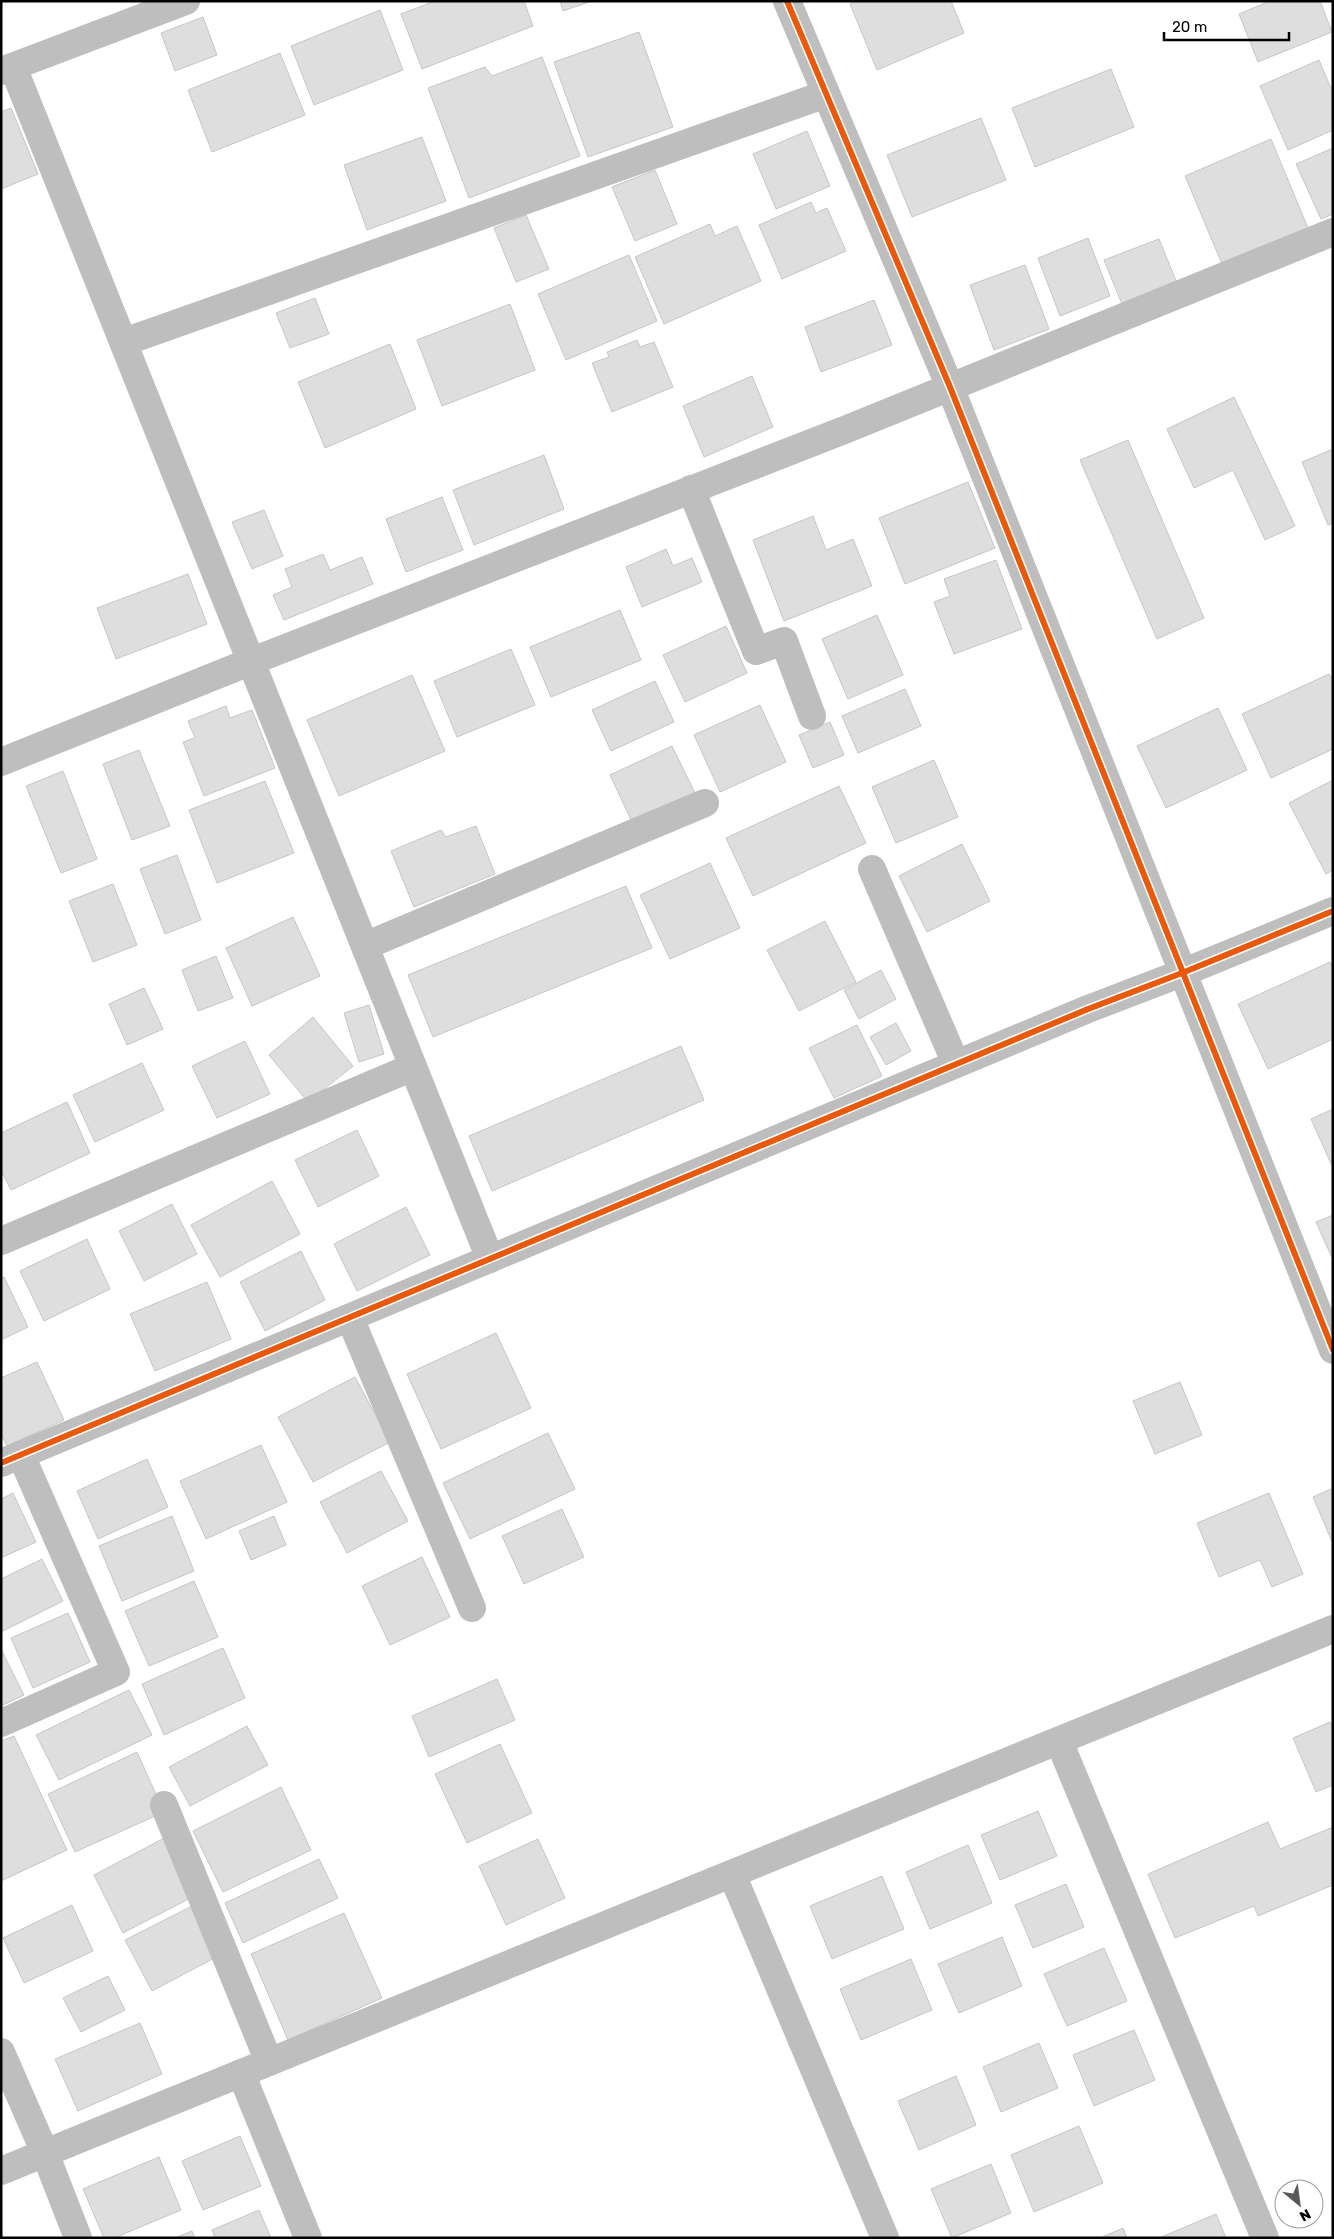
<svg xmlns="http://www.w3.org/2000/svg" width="1334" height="2239" font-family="Rubik,sans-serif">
<rect width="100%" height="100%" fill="#fff"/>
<g fill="#dedede" stroke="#c6c6c6">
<path d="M 435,1 L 524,1 L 533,26 L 422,69 L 401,14 Z"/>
<path d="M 560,1 L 592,1 L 563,11 Z"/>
<path d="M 857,1 L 951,1 L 964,33 L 877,70 L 850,4 Z"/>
<path d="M 1270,1 L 1320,1 L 1332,32 L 1258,62 L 1239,14 Z"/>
<path d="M 380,10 L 403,70 L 314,105 L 291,46 Z"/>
<path d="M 203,17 L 217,55 L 175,71 L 161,33 Z"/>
<path d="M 639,32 L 673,127 L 588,157 L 554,62 Z"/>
<path d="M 280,53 L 305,115 L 212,152 L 188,90 Z"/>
<path d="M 542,57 L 580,156 L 469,198 L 428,88 L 485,67 L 492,76 Z"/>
<path d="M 1319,60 L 1333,93 L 1333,130 L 1288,150 L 1260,86 Z"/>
<path d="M 1111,69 L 1134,127 L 1035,167 L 1012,108 Z"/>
<path d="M 11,108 L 38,174 L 1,189 L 1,112 Z"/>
<path d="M 981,118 L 1006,180 L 912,217 L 887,155 Z"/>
<path d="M 807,131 L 830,186 L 776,209 L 753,154 Z"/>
<path d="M 422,137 L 446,201 L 367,230 L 344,165 Z"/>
<path d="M 1271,139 L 1308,228 L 1222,264 L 1185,176 Z"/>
<path d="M 1333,148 L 1333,214 L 1321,219 L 1296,164 Z"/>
<path d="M 655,170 L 677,224 L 635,241 L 612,187 Z"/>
<path d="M 811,202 L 816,213 L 827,208 L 846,251 L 782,279 L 759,225 Z"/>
<path d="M 526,215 L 549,269 L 516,282 L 494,228 Z"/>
<path d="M 710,224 L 715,236 L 737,226 L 761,281 L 664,324 L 635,257 Z"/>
<path d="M 1088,238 L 1110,296 L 1060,316 L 1038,258 Z"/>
<path d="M 1159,239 L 1177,283 L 1122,304 L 1104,260 Z"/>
<path d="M 629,255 L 657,321 L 566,360 L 538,294 Z"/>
<path d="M 1025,265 L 1049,329 L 994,350 L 970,285 Z"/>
<path d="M 315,298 L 329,334 L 290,348 L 276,313 Z"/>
<path d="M 874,300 L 892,345 L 821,372 L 805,327 Z"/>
<path d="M 510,304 L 535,370 L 442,406 L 417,340 Z"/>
<path d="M 637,340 L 640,347 L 654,342 L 673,387 L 612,412 L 592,363 L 609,357 L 607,352 Z"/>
<path d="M 390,344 L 416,409 L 325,448 L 298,382 Z"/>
<path d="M 752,376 L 773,427 L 704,457 L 683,406 Z"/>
<path d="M 1234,397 L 1295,526 L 1265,540 L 1233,470 L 1194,488 L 1167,429 Z"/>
<path d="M 1128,440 L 1204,618 L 1157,639 L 1080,460 Z"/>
<path d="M 1333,449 L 1333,523 L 1328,525 L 1302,462 Z"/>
<path d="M 544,455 L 564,509 L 474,545 L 453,490 Z"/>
<path d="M 968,482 L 995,548 L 905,584 L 879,518 Z"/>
<path d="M 442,497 L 463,550 L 406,572 L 386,519 Z"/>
<path d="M 264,510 L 283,556 L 252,569 L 232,522 Z"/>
<path d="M 813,516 L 826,550 L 853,539 L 872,586 L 784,621 L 753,540 Z"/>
<path d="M 666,549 L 673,566 L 692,558 L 702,582 L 642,607 L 626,567 Z"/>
<path d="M 323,554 L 330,570 L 362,557 L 373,584 L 284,620 L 273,595 L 292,587 L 285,569 Z"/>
<path d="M 996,560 L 1022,629 L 954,654 L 934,602 L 950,596 L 944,579 Z"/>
<path d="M 188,574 L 207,624 L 116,659 L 97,608 Z"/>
<path d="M 620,610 L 641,660 L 551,697 L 530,647 Z"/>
<path d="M 877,615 L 903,675 L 848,699 L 822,639 Z"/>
<path d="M 726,626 L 747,673 L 685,702 L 663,655 Z"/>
<path d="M 511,649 L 535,705 L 457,737 L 434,681 Z"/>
<path d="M 1329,674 L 1333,681 L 1333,749 L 1271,778 L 1242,714 Z"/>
<path d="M 412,675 L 445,751 L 339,796 L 307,720 Z"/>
<path d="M 655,681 L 674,722 L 611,751 L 592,710 Z"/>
<path d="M 905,689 L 921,726 L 858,753 L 842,716 Z"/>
<path d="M 760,705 L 786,762 L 720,792 L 694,735 Z"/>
<path d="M 226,706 L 230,718 L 252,710 L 275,768 L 204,796 L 183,742 L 195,738 L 188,721 Z"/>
<path d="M 1218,708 L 1247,770 L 1166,808 L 1137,746 Z"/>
<path d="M 830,722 L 844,755 L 813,768 L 799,735 Z"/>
<path d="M 672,746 L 695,793 L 632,822 L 610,775 Z"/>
<path d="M 139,750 L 170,826 L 132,840 L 103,764 Z"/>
<path d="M 934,760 L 958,817 L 896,843 L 872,787 Z"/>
<path d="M 63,771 L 97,859 L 61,873 L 26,786 Z"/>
<path d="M 1333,780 L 1333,870 L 1326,874 L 1289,803 Z"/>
<path d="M 265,781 L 294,853 L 217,883 L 189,810 Z"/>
<path d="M 839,786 L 866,843 L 753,896 L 726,838 Z"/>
<path d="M 476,826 L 495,874 L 414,907 L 391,851 L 441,830 L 446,837 Z"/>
<path d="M 962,844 L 990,901 L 927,932 L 899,876 Z"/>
<path d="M 177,855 L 201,920 L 165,934 L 140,869 Z"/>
<path d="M 710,863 L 740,928 L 670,959 L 640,895 Z"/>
<path d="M 113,884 L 137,945 L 93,962 L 69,901 Z"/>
<path d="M 626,886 L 652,948 L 433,1037 L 408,975 Z"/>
<path d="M 293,917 L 320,976 L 252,1006 L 226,948 Z"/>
<path d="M 825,921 L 856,982 L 799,1011 L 767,950 Z"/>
<path d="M 216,956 L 233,998 L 198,1011 L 182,970 Z"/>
<path d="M 1330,962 L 1333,969 L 1333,1039 L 1268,1069 L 1238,1004 Z"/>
<path d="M 881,970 L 896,999 L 859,1019 L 844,990 Z"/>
<path d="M 144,988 L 163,1029 L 127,1045 L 109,1004 Z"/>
<path d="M 369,1005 L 384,1054 L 359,1062 L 344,1013 Z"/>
<path d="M 313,1017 L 353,1066 L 308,1102 L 269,1055 Z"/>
<path d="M 896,1023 L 911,1051 L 886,1065 L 870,1037 Z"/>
<path d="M 857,1025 L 882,1076 L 834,1098 L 809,1048 Z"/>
<path d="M 245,1041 L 270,1094 L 217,1118 L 192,1066 Z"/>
<path d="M 681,1046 L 704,1100 L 492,1191 L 469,1136 Z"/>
<path d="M 142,1063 L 164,1110 L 95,1142 L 73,1095 Z"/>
<path d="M 67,1102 L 90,1153 L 11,1190 L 1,1170 L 1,1133 Z"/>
<path d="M 1333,1109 L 1333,1168 L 1311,1119 Z"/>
<path d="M 357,1130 L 379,1176 L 318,1207 L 295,1160 Z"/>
<path d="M 272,1181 L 300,1234 L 220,1277 L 191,1225 Z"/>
<path d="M 172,1204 L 197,1254 L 144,1281 L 119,1231 Z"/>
<path d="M 406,1207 L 430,1255 L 357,1291 L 334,1244 Z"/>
<path d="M 1333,1215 L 1333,1260 L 1316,1222 Z"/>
<path d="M 87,1239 L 110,1289 L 44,1321 L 20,1271 Z"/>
<path d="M 301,1251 L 325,1300 L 265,1331 L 240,1282 Z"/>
<path d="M 4,1277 L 28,1327 L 1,1340 L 1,1279 Z"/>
<path d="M 207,1282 L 231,1339 L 155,1371 L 130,1314 Z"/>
<path d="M 496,1333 L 531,1408 L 441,1449 L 407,1374 Z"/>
<path d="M 37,1362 L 64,1420 L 7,1446 L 1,1433 L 1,1378 Z"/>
<path d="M 355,1377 L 390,1442 L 313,1482 L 278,1417 Z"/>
<path d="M 1180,1382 L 1202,1435 L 1155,1454 L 1133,1401 Z"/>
<path d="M 548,1433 L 575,1489 L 470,1539 L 443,1483 Z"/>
<path d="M 261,1445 L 287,1502 L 206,1539 L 180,1481 Z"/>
<path d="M 147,1459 L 168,1507 L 98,1539 L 77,1491 Z"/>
<path d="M 381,1471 L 408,1521 L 347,1553 L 320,1502 Z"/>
<path d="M 1333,1488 L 1333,1544 L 1313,1497 Z"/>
<path d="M 13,1493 L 36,1542 L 1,1558 L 1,1499 Z"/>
<path d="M 1269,1493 L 1303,1574 L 1272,1587 L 1260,1560 L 1219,1577 L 1197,1523 Z"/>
<path d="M 562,1509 L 584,1557 L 524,1584 L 502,1536 Z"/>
<path d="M 172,1516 L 194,1571 L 122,1601 L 99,1546 Z"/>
<path d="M 274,1516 L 286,1545 L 251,1560 L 239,1531 Z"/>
<path d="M 422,1557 L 450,1617 L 390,1645 L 362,1586 Z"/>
<path d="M 42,1559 L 63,1601 L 1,1632 L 1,1579 Z"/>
<path d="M 194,1581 L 218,1637 L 149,1666 L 125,1611 Z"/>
<path d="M 68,1613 L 90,1662 L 33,1688 L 11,1638 Z"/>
<path d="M 223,1648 L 245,1698 L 164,1735 L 142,1684 Z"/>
<path d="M 1,1649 L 24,1695 L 1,1706 Z"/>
<path d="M 497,1679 L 515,1720 L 429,1757 L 412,1716 Z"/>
<path d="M 129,1690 L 152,1735 L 59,1780 L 36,1735 Z"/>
<path d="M 1330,1722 L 1333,1729 L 1333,1785 L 1316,1792 L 1293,1738 Z"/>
<path d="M 247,1726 L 268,1765 L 190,1806 L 169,1767 Z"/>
<path d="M 14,1736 L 67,1850 L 1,1881 L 1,1741 Z"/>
<path d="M 500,1744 L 532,1813 L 467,1843 L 435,1774 Z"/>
<path d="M 137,1752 L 164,1812 L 75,1852 L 48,1794 Z"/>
<path d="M 281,1787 L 311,1850 L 223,1892 L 193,1831 Z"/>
<path d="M 1038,1811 L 1057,1856 L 1000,1880 L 981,1835 Z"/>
<path d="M 1268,1822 L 1280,1849 L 1333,1827 L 1333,1885 L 1258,1916 L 1254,1906 L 1175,1938 L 1148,1874 Z"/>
<path d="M 170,1835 L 200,1893 L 123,1933 L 94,1875 Z"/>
<path d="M 538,1839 L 565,1898 L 506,1925 L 479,1866 Z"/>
<path d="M 968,1845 L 992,1903 L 930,1929 L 906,1872 Z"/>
<path d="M 319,1859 L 338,1898 L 243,1943 L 225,1903 Z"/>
<path d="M 882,1876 L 904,1929 L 832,1959 L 810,1906 Z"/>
<path d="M 1066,1884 L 1084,1927 L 1033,1948 L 1015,1905 Z"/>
<path d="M 196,1904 L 222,1954 L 152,1991 L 125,1940 Z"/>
<path d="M 72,1905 L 93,1951 L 24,1983 L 3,1938 Z"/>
<path d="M 344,1913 L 382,1998 L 288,2040 L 251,1954 Z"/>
<path d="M 1002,1937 L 1022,1986 L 959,2013 L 938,1964 Z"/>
<path d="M 1104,1948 L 1127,2001 L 1067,2026 L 1044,1974 Z"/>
<path d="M 911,1959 L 932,2010 L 861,2040 L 840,1989 Z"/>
<path d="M 108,1976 L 125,2010 L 81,2032 L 63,1998 Z"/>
<path d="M 140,2023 L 162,2074 L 78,2111 L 55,2059 Z"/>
<path d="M 1134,2030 L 1155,2080 L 1094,2106 L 1073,2055 Z"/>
<path d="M 1039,2043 L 1058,2088 L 1001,2112 L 983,2067 Z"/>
<path d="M 956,2076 L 976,2125 L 919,2150 L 898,2101 Z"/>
<path d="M 1079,2126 L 1103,2183 L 1034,2212 L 1011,2155 Z"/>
<path d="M 240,2136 L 261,2186 L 203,2210 L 182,2161 Z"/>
<path d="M 159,2157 L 181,2210 L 114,2238 L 104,2238 L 83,2189 Z"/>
<path d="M 991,2164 L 1011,2213 L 952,2238 L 931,2189 Z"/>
<path d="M 259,2210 L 271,2238 L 215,2238 L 212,2230 Z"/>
<path d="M 1216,2214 L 1226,2238 L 1159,2238 Z"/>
<path d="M 1123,2228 L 1127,2238 L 1100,2238 Z"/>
<path d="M 192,2231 L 195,2238 L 175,2238 Z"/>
</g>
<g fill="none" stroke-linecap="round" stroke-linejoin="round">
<g stroke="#bebebe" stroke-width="28">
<path d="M 787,1 L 950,387 L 1333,1350"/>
<path d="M 13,67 L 490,1259"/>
<path d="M 1,71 L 186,1"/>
<path d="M 124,342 L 826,94"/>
<path d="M 691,489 L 756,651 L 784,641 L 812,716"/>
<path d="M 1,762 L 252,661 L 847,429 L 1333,232"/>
<path d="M 872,869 L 956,1064"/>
<path d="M 365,946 L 705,803"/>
<path d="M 1,1241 L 413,1067"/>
<path d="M 350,1318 L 472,1608"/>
<path d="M 1,1463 L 1088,1009 L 1182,973 L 1333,911"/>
<path d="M 1,1723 L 116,1672 L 21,1455"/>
<path d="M 1059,1741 L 1265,2238"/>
<path d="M 164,1805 L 269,2062"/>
<path d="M 732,1874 L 885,2238"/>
<path d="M 1,2052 L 45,2153 L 78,2238"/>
<path d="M 241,2073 L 308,2238"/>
<path d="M 1,2171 L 1333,1629"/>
</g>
<defs>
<g id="cycleway">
<path d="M 787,1 L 950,387 L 1333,1350"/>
<path d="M 1,1463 L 1088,1009 L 1182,973 L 1333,911"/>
</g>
</defs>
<use href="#cycleway" stroke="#fff" stroke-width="9"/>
<use href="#cycleway" stroke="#e8590c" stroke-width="6"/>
</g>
<rect width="1334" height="2239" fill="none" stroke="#000000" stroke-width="5"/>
<g transform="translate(1299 2204) rotate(151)"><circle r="24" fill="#ffffff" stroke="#999999"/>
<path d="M0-4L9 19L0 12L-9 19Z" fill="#595959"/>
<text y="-8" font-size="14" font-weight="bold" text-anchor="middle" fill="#000000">N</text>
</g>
<path d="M1164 32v8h125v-8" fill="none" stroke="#000000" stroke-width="2.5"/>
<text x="1172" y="32" font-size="15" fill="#000000" stroke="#ffffff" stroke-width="4" paint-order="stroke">20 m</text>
</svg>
